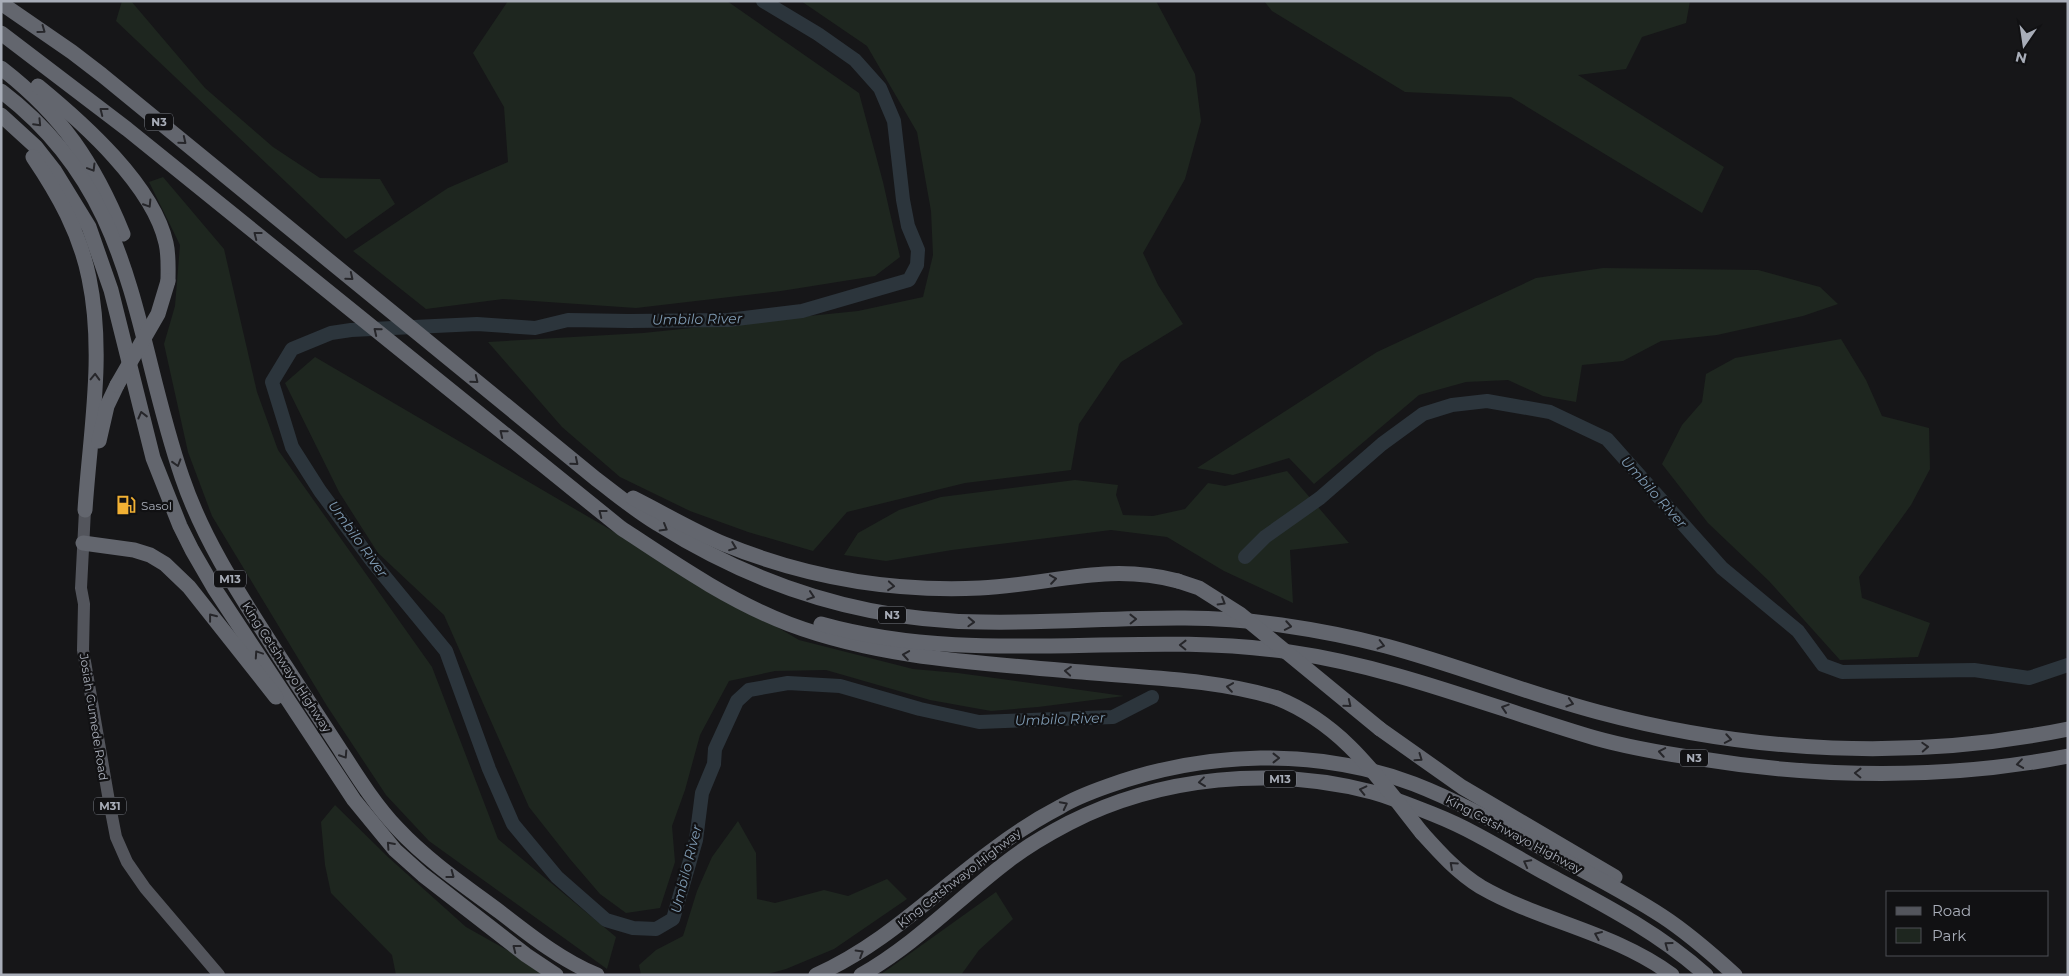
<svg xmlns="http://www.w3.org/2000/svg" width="2069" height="976" font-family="Montserrat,sans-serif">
<rect width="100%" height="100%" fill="#161618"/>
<g fill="#1e261f">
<path d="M 122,1 L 131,1 L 205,88 L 273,147 L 320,178 L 380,179 L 395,204 L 346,239 L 116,21 Z"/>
<path d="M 508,1 L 727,1 L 859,93 L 883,182 L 900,257 L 875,276 L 781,291 L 636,308 L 503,299 L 426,309 L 353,251 L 448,188 L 508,162 L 504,107 L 473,53 Z"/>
<path d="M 801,1 L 1156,1 L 1195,74 L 1201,121 L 1185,179 L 1143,253 L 1158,285 L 1183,324 L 1121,362 L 1079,424 L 1071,470 L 965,483 L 847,512 L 813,551 L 748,532 L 690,511 L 620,477 L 562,427 L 488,342 L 643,333 L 858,311 L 923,297 L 933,255 L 931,211 L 917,132 L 867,46 Z"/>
<path d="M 1264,1 L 1690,1 L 1686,23 L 1642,37 L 1626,69 L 1578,75 L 1724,167 L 1702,213 L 1511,97 L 1405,92 L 1272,11 Z"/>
<path d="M 163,177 L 224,249 L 257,392 L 278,450 L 432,667 L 498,839 L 616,937 L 607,969 L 429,841 L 386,795 L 327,706 L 212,516 L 188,452 L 164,344 L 175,306 L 180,245 L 149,182 Z"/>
<path d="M 1603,268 L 1758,270 L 1820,287 L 1838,304 L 1803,316 L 1717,335 L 1661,341 L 1623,361 L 1582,365 L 1576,402 L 1543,396 L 1508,380 L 1466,382 L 1419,395 L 1314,484 L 1289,458 L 1233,475 L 1197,468 L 1377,352 L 1536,278 Z"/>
<path d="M 1841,339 L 1866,380 L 1882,416 L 1929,428 L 1930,469 L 1911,505 L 1859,577 L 1862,598 L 1930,623 L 1918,657 L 1840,660 L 1769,581 L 1708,523 L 1662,464 L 1682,425 L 1702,402 L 1706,374 L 1735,358 Z"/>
<path d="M 315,357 L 799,640 L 913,669 L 958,673 L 1124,696 L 1038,707 L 991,711 L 930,700 L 826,670 L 775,671 L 729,681 L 700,735 L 685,790 L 672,826 L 675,862 L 660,908 L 626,913 L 600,894 L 570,859 L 529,807 L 444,615 L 378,553 L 339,492 L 285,383 Z"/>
<path d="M 1287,471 L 1349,543 L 1290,550 L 1293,603 L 1224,571 L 1167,537 L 1111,530 L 952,550 L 886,561 L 844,555 L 858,533 L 899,510 L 941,497 L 1075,480 L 1118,485 L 1116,495 L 1123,515 L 1153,516 L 1185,509 L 1208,483 L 1225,486 Z"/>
<path d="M 335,805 L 388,857 L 466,927 L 551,975 L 396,975 L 392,955 L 331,893 L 325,865 L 321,822 Z"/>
<path d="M 738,821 L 756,853 L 757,899 L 775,903 L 824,890 L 848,896 L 887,879 L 907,899 L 834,949 L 786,969 L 764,975 L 641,975 L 639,965 L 656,950 L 683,936 L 697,891 L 712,857 Z"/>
<path d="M 996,892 L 1013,919 L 979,950 L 961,975 L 880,975 Z"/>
</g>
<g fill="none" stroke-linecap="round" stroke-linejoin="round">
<g stroke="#2c353c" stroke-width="14">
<path d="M 763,1 L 818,34 L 855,60 L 880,88 L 894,121 L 903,200 L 908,226 L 918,250 L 917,265 L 909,280 L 802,311 L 728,320 L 629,321 L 568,320 L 535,328 L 477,324 L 351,330 L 331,333 L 292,349 L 272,382 L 292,447 L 320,491 L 372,561 L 446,651 L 489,769 L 513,824 L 557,877 L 606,920 L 633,928 L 656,929 L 673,919 L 696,840 L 702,793 L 714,764 L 715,749 L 737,701 L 749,690 L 788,683 L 840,686 L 920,709 L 979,722 L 1113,717 L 1152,697"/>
<path d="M 1245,557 L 1265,537 L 1320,498 L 1382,444 L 1423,414 L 1452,405 L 1487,401 L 1550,412 L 1607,439 L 1722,568 L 1798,631 L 1823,665 L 1842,672 L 1974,670 L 2029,678 L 2068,665"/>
</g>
<path stroke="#53555c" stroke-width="12" d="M 85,510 L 81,588 L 84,604 L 83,650 L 109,801 L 116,837 L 127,862 L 145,888 L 219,975"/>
<g stroke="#63666e" stroke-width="15">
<path d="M 1,3 L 72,52 L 102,75 L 596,479 C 616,494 636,511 658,524 C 756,586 866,621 983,622 C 1082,624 1182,610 1281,625 C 1316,630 1352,637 1386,646 C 1457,665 1526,693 1598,712 C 1751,753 1912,761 2068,729"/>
<path d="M 1,33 L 127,129 L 621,528 C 674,563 729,601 789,624 C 882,659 983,663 1082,672 C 1147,678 1215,679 1277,698"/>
<path d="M 1,68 C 62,115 94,163 123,234"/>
<path d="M 38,86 C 83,123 153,185 166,243 C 169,256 168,269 168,281"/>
<path d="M 1,91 C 137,194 132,331 182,477 C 204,542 242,598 279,656 C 299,687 319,717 339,748 C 357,776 375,805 398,829 C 428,861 465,886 500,912 C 531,936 561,960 597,975"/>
<path d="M 1,115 L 36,147 L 54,170 L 89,227 L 111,290 L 153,458 L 180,526 L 192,550 L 214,588 L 354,800 L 395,850 L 423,875 L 526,955 L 556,975"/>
<path d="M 33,157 C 58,194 80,233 89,278 C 105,354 90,433 85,510"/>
<path d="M 99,441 L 107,406 L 117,385"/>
<path d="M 633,498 C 663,513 693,531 724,544 C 805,577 892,592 980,588 C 1051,585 1106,562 1178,581"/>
<path d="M 83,543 L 134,550 L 150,555 L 165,564 L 189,587 L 276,697"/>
<path d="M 821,624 C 978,668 1132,629 1289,652 C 1395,667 1493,708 1595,738 C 1627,747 1661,753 1695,758 C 1818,778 1945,780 2068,756"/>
<path d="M 1380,729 L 1462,787 L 1615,877"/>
<path d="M 1422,833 C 1440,853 1458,873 1481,887 C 1542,922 1614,932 1672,975"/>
<path d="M 816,975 C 884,945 935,892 994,849 C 1015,833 1037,819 1060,807 C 1075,798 1091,792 1108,786 C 1205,751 1316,747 1414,784 C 1463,803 1507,829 1553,854 C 1589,874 1627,893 1662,916 C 1688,933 1712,954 1735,975"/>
<path d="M 861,975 C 916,944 959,898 1008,861 C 1027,846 1048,834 1069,823 C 1161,776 1273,766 1372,792 C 1393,798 1415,807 1435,815 C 1473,830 1509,853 1545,873 C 1601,903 1658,932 1706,975"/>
</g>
<g stroke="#63666e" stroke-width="15">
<path d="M 117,385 L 158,314 L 168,281"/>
<path d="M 1178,581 L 1199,588 L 1240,614 L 1380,729"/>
<path d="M 1277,698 C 1344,725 1379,779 1422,833"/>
</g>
</g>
<defs><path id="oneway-chevron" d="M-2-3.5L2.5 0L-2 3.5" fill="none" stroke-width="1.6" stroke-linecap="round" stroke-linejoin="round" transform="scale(1.25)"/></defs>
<g stroke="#26262a">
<use href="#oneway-chevron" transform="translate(42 30) rotate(36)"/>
<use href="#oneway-chevron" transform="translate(103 111) rotate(-142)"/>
<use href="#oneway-chevron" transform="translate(38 123) rotate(46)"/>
<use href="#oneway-chevron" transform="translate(183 141) rotate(39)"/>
<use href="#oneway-chevron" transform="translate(92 168) rotate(59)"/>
<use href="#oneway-chevron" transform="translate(148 204) rotate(58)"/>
<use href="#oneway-chevron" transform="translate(257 235) rotate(-142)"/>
<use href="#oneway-chevron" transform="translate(350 277) rotate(39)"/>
<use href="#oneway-chevron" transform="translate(377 331) rotate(-141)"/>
<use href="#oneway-chevron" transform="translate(95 377) rotate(-88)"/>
<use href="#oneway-chevron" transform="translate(475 380) rotate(39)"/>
<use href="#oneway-chevron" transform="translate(142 415) rotate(-104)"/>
<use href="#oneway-chevron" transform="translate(503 433) rotate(-141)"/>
<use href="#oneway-chevron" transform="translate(575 462) rotate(40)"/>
<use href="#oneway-chevron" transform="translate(177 463) rotate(73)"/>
<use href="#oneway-chevron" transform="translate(602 513) rotate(-142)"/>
<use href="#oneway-chevron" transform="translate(664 528) rotate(30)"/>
<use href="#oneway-chevron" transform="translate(733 547) rotate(21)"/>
<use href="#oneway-chevron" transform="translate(1053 579) rotate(-8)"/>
<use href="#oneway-chevron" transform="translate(891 586) rotate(5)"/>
<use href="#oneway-chevron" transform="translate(811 596) rotate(18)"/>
<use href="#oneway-chevron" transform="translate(1222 602) rotate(31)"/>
<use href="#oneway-chevron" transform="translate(212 617) rotate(-128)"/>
<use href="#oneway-chevron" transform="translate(1133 619) rotate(-1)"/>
<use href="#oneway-chevron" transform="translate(971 622) rotate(2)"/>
<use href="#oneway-chevron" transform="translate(1288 626) rotate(10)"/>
<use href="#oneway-chevron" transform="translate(1183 645) rotate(-179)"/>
<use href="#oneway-chevron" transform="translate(1381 645) rotate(14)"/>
<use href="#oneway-chevron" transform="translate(258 654) rotate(-124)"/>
<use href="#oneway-chevron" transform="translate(906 655) rotate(-171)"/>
<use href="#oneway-chevron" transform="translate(1068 671) rotate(-175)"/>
<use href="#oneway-chevron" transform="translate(1230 687) rotate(-172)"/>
<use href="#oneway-chevron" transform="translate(1570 703) rotate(17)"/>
<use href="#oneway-chevron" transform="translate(1348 704) rotate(39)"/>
<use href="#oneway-chevron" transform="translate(1505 708) rotate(-162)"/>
<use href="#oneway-chevron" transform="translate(1728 739) rotate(10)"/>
<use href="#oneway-chevron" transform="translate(1925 747) rotate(-3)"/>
<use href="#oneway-chevron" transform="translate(1662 752) rotate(-170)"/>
<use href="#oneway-chevron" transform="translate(344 755) rotate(57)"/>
<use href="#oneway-chevron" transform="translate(1276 758)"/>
<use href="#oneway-chevron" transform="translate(1419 758) rotate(35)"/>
<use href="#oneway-chevron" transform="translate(2020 764) rotate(172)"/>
<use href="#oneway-chevron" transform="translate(1858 773) rotate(-179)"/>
<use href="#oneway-chevron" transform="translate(1202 782) rotate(173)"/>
<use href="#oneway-chevron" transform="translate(1363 790) rotate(-167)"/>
<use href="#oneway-chevron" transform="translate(1064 805) rotate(-27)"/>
<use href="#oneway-chevron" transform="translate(390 845) rotate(-132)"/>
<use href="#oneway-chevron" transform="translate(1527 863) rotate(-152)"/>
<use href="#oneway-chevron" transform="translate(1453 865) rotate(-138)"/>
<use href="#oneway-chevron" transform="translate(451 875) rotate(37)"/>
<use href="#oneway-chevron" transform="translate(1598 935) rotate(-157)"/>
<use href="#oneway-chevron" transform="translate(1668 945) rotate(-144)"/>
<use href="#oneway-chevron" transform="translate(516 948) rotate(-142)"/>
<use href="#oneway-chevron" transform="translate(860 953) rotate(-31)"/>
</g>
<defs>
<symbol id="fuel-bare" viewBox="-9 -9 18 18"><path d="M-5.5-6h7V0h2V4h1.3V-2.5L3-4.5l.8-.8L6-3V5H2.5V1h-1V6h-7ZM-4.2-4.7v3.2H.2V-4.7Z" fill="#f2b134" stroke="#111113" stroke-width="2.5" paint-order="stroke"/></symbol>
</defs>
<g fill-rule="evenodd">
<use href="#fuel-bare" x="112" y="491" width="28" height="28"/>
</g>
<g text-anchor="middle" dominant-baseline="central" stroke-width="4.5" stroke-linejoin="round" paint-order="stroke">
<g fill="#111113" stroke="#7b7e86" stroke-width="1">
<rect x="145" y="113.5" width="28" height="17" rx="4"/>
<rect x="214" y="570.5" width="32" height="17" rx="4"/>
<rect x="878" y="606.5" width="28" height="17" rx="4"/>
<rect x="1680" y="749.5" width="28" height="17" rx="4"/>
<rect x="1264" y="770.5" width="32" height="17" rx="4"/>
<rect x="94" y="797.5" width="32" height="17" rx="4"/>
</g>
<g font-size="11" font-weight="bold" fill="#a8adb8">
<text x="159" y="122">N3</text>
<text x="230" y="579">M13</text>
<text x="892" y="615">N3</text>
<text x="1694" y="758">N3</text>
<text x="1280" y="779">M13</text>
<text x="110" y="806">M31</text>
</g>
<g font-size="12" fill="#a8adb8" stroke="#111113" text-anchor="start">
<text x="141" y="505">Sasol</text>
</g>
<g font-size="12" fill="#a8adb8" stroke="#111113">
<text transform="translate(287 667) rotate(57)">King Cetshwayo Highway</text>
<text transform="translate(94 717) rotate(81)">Josiah Gumede Road</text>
<text transform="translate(1514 834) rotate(28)">King Cetshwayo Highway</text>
<text transform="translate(959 878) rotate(-38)">King Cetshwayo Highway</text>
</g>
<g font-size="14" font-style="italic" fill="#7f9bb3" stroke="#111113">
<text transform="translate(697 319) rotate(-1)">Umbilo River</text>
<text transform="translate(1654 492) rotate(48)">Umbilo River</text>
<text transform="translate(358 539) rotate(54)">Umbilo River</text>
<text transform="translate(1060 719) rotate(-2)">Umbilo River</text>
<text transform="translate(686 869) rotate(-76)">Umbilo River</text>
</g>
</g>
<rect width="2069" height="976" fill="none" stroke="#a8adb8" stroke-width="5"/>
<rect x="1886" y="891" width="162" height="65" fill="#111113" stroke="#4d4f55"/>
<rect x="1896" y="907" width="25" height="8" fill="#53555c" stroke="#4d4f55"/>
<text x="1932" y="916" font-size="15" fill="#a8adb8">Road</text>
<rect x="1896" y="928" width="25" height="15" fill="#1e261f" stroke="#4d4f55"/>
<text x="1932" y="941" font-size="15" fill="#a8adb8">Park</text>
<g transform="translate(2024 45) rotate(193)" stroke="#111113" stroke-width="4" paint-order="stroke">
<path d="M0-4L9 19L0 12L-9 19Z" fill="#a8adb8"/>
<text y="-8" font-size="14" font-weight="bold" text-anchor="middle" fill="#a8adb8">N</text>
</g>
</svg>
